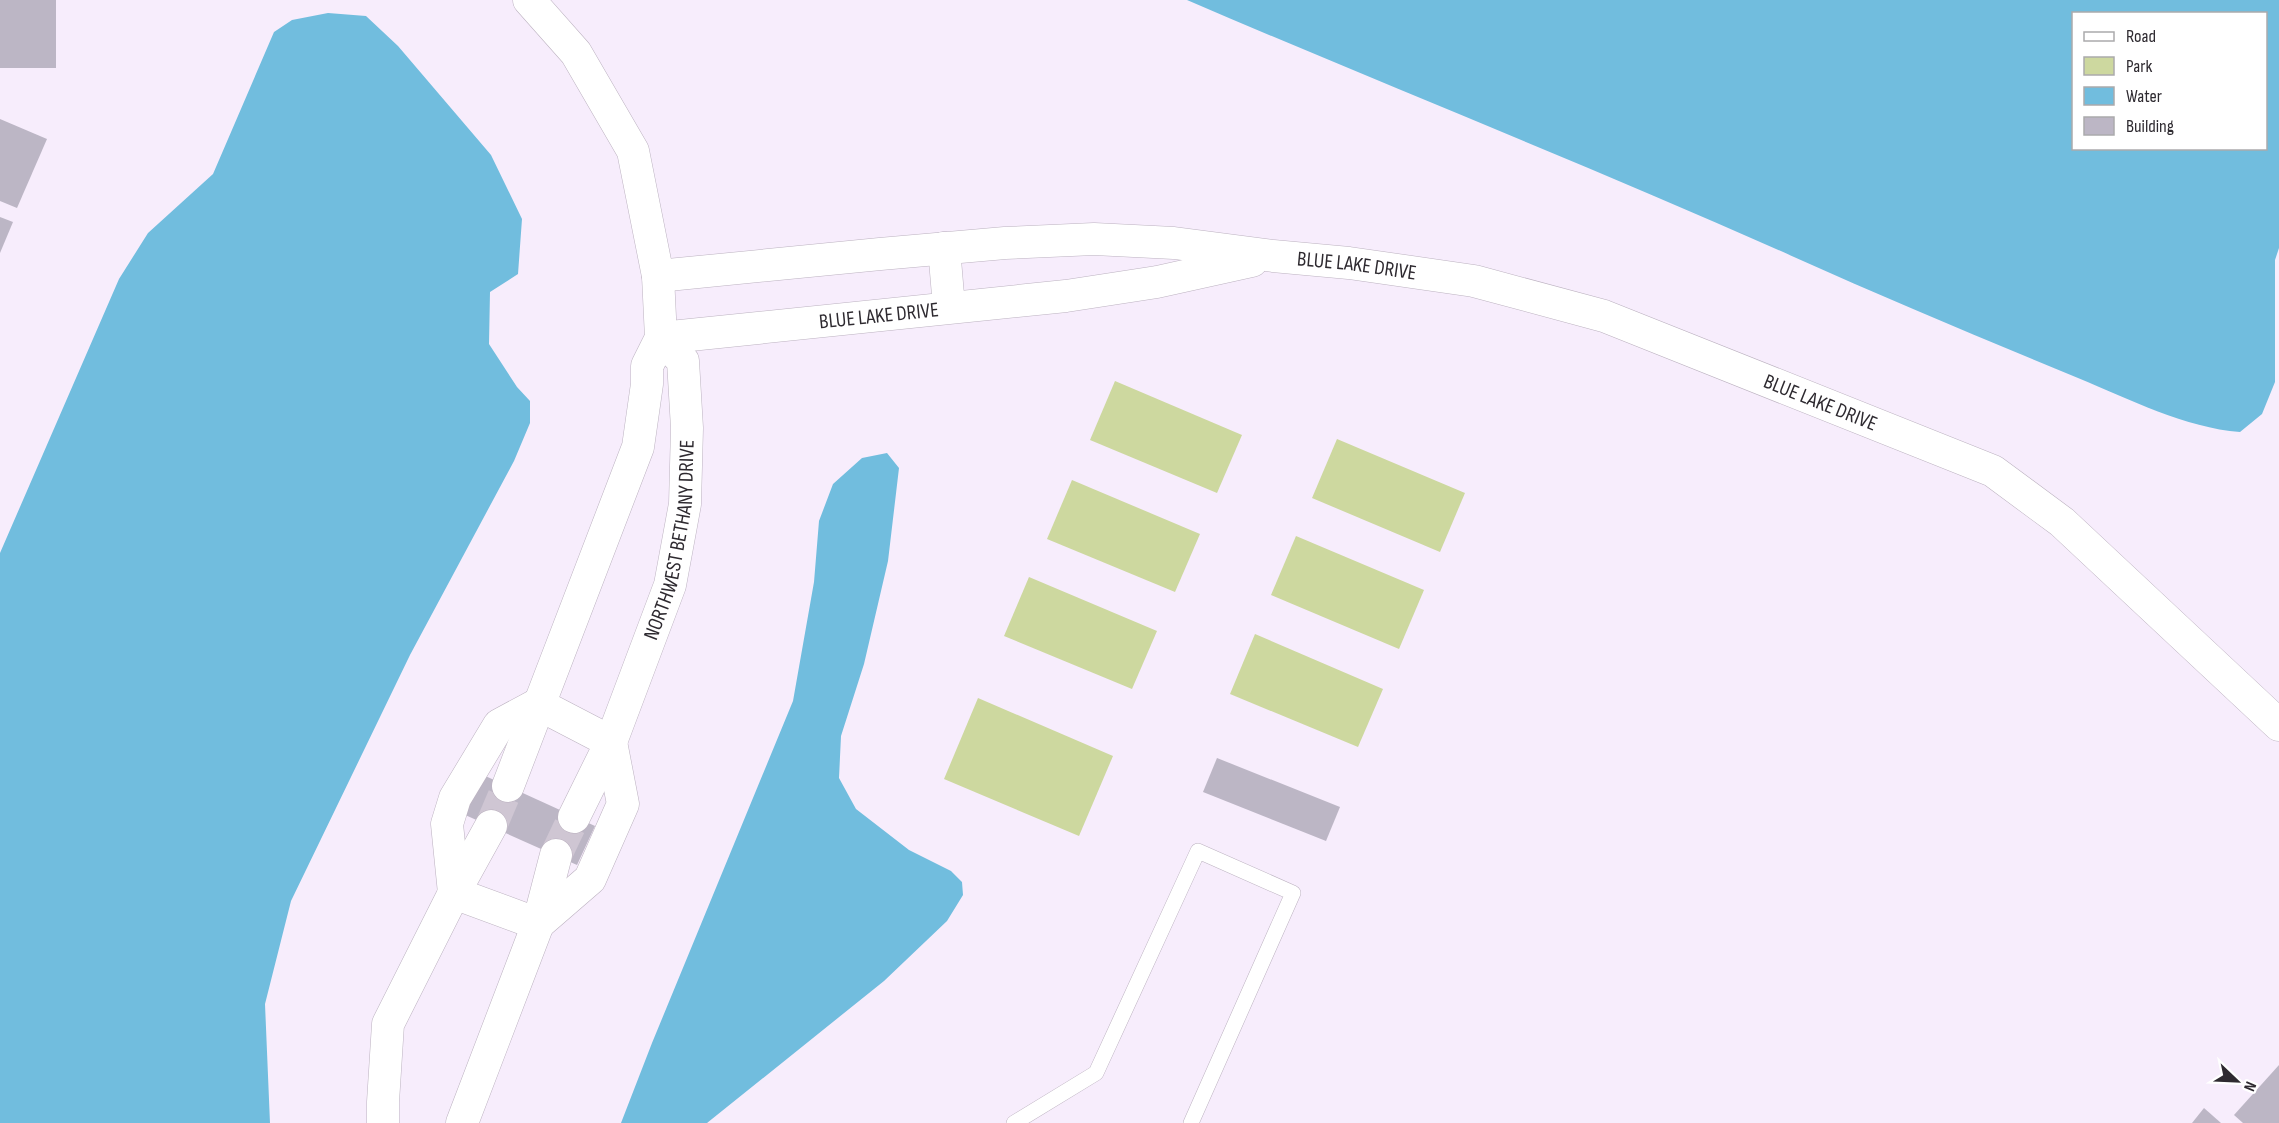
<svg xmlns="http://www.w3.org/2000/svg" width="2279" height="1123" font-family="'Sofia Sans Condensed',sans-serif">
<rect width="100%" height="100%" fill="#f7edfc"/>
<g fill="#cdd89f">
<path d="M 1115,381 L 1242,435 L 1217,493 L 1090,440 Z"/>
<path d="M 1337,439 L 1465,493 L 1440,552 L 1312,498 Z"/>
<path d="M 1072,480 L 1200,534 L 1175,592 L 1047,539 Z"/>
<path d="M 1296,536 L 1424,590 L 1399,649 L 1271,595 Z"/>
<path d="M 1029,577 L 1157,631 L 1132,689 L 1004,636 Z"/>
<path d="M 1255,634 L 1383,689 L 1358,747 L 1230,694 Z"/>
<path d="M 978,698 L 1113,756 L 1079,836 L 944,779 Z"/>
</g>
<g fill="#71bdde" fill-rule="evenodd">
<path d="M 1187,0 L 2279,0 L 2279,248 L 2275,260 L 2275,382 L 2262,414 L 2240,432 C 2186,428 2129,399 2078,378 C 1983,339 1888,299 1794,257 C 1593,167 1389,87 1187,0 ZM 2074,14 L 2266,14 L 2266,148 L 2074,148 Z"/>
<path d="M 328,13 L 366,16 L 398,46 L 491,155 L 522,219 L 518,274 L 490,292 L 489,344 L 517,387 L 530,401 L 530,423 L 514,461 L 410,655 L 291,901 L 265,1004 L 270,1123 L 0,1123 L 0,553 L 119,279 L 148,233 L 213,174 L 274,32 L 292,20 Z"/>
<path d="M 887,453 L 899,468 L 888,561 L 864,664 L 841,736 L 839,778 L 856,809 L 909,850 L 951,871 L 962,882 L 963,895 L 947,921 L 884,981 L 707,1123 L 621,1123 L 652,1043 L 793,701 L 814,582 L 819,521 L 833,484 L 862,458 Z"/>
</g>
<g fill="#bcb6c5">
<rect x="0" y="0" width="56" height="68"/>
<path d="M 0,119 L 47,139 L 17,208 L 0,201 Z"/>
<path d="M 0,217 L 13,222 L 0,253 Z"/>
<path d="M 1217,758 L 1340,807 L 1326,841 L 1203,792 Z"/>
<path d="M 481,774 L 595,826 L 577,865 L 463,814 Z"/>
<path d="M 2279,1065 L 2279,1123 L 2243,1123 L 2234,1115 Z"/>
<path d="M 2204,1108 L 2221,1123 L 2192,1123 Z"/>
</g>
<g fill="none" stroke-linecap="round" stroke-linejoin="round">
<g stroke="#cfc6d3" stroke-width="32" stroke-dasharray="32 16" stroke-linecap="butt">
<path d="M 491,826 L 508,786"/>
<path d="M 556,855 L 574,817"/>
</g>
<defs>
<path id="service" d="M 1014,1123 L 1096,1073 L 1198,851 L 1293,893 L 1191,1123"/>
<g id="minor">
<path d="M 944,248 L 949,307"/>
<path id="s1" d="M 658,276 L 880,254 L 1005,243 L 1094,239 L 1174,243 L 1273,256 L 1349,263 L 1474,281 L 1604,316 L 1993,471 L 2062,522 L 2279,725"/>
<path id="s2" d="M 661,338 L 1066,296 L 1157,282 L 1252,261"/>
<path d="M 538,704 L 611,742 L 623,804 L 590,879 L 538,924 L 454,893 L 447,824 L 455,798 L 499,725 Z"/>
<path d="M 508,786 L 638,447 L 647,384 L 647,366 L 661,338 L 658,276 L 633,151 L 576,53 L 529,0"/>
<path id="s3" d="M 574,817 L 611,742 L 670,585 L 685,504 L 687,428 L 683,361 L 661,338"/>
<path d="M 383,1123 L 383,1102 L 388,1024 L 454,893 L 491,826"/>
<path d="M 462,1123 L 538,924 L 556,855"/>
</g>
</defs>
<use href="#service" stroke="#bcb2c0" stroke-width="16"/>
<use href="#minor" stroke="#bcb2c0" stroke-width="33"/>
<use href="#service" stroke="#fff" stroke-width="15"/>
<use href="#minor" stroke="#fff" stroke-width="32"/>
</g>
<g text-anchor="middle" dominant-baseline="central" stroke-width="4.5" stroke-linejoin="round" paint-order="stroke">
<g font-size="21" fill="#2e2a30" stroke="#fff">
<text stroke="none"><textPath href="#s1" startOffset="702">BLUE LAKE DRIVE</textPath></text>
<text stroke="none"><textPath href="#s2" startOffset="219">BLUE LAKE DRIVE</textPath></text>
<text stroke="none"><textPath href="#s1" startOffset="1188">BLUE LAKE DRIVE</textPath></text>
<text stroke="none"><textPath href="#s3" startOffset="296">NORTHWEST BETHANY DRIVE</textPath></text>
</g>
</g>
<rect x="2072" y="12" width="195" height="138" fill="#ffffff" stroke="#abaaac" stroke-width="1.5"/>
<rect x="2084" y="32" width="30" height="9" fill="#ffffff" stroke="#abaaac" stroke-width="1.5"/>
<text x="2126" y="42" font-size="18" fill="#2e2a30">Road</text>
<rect x="2084" y="57" width="30" height="18" fill="#cdd89f" stroke="#abaaac" stroke-width="1.5"/>
<text x="2126" y="72" font-size="18" fill="#2e2a30">Park</text>
<rect x="2084" y="87" width="30" height="18" fill="#71bdde" stroke="#abaaac" stroke-width="1.5"/>
<text x="2126" y="102" font-size="18" fill="#2e2a30">Water</text>
<rect x="2084" y="117" width="30" height="18" fill="#bcb6c5" stroke="#abaaac" stroke-width="1.5"/>
<text x="2126" y="132" font-size="18" fill="#2e2a30">Building</text>
<g transform="translate(2237 1081) rotate(113)" stroke="#ffffff" stroke-width="4.5" paint-order="stroke">
<path d="M0-4.5L10 22L0 15L-10 22Z" fill="#2e2a30"/>
<text y="-9" font-size="16" font-weight="bold" text-anchor="middle" fill="#2e2a30">N</text>
</g>
</svg>
